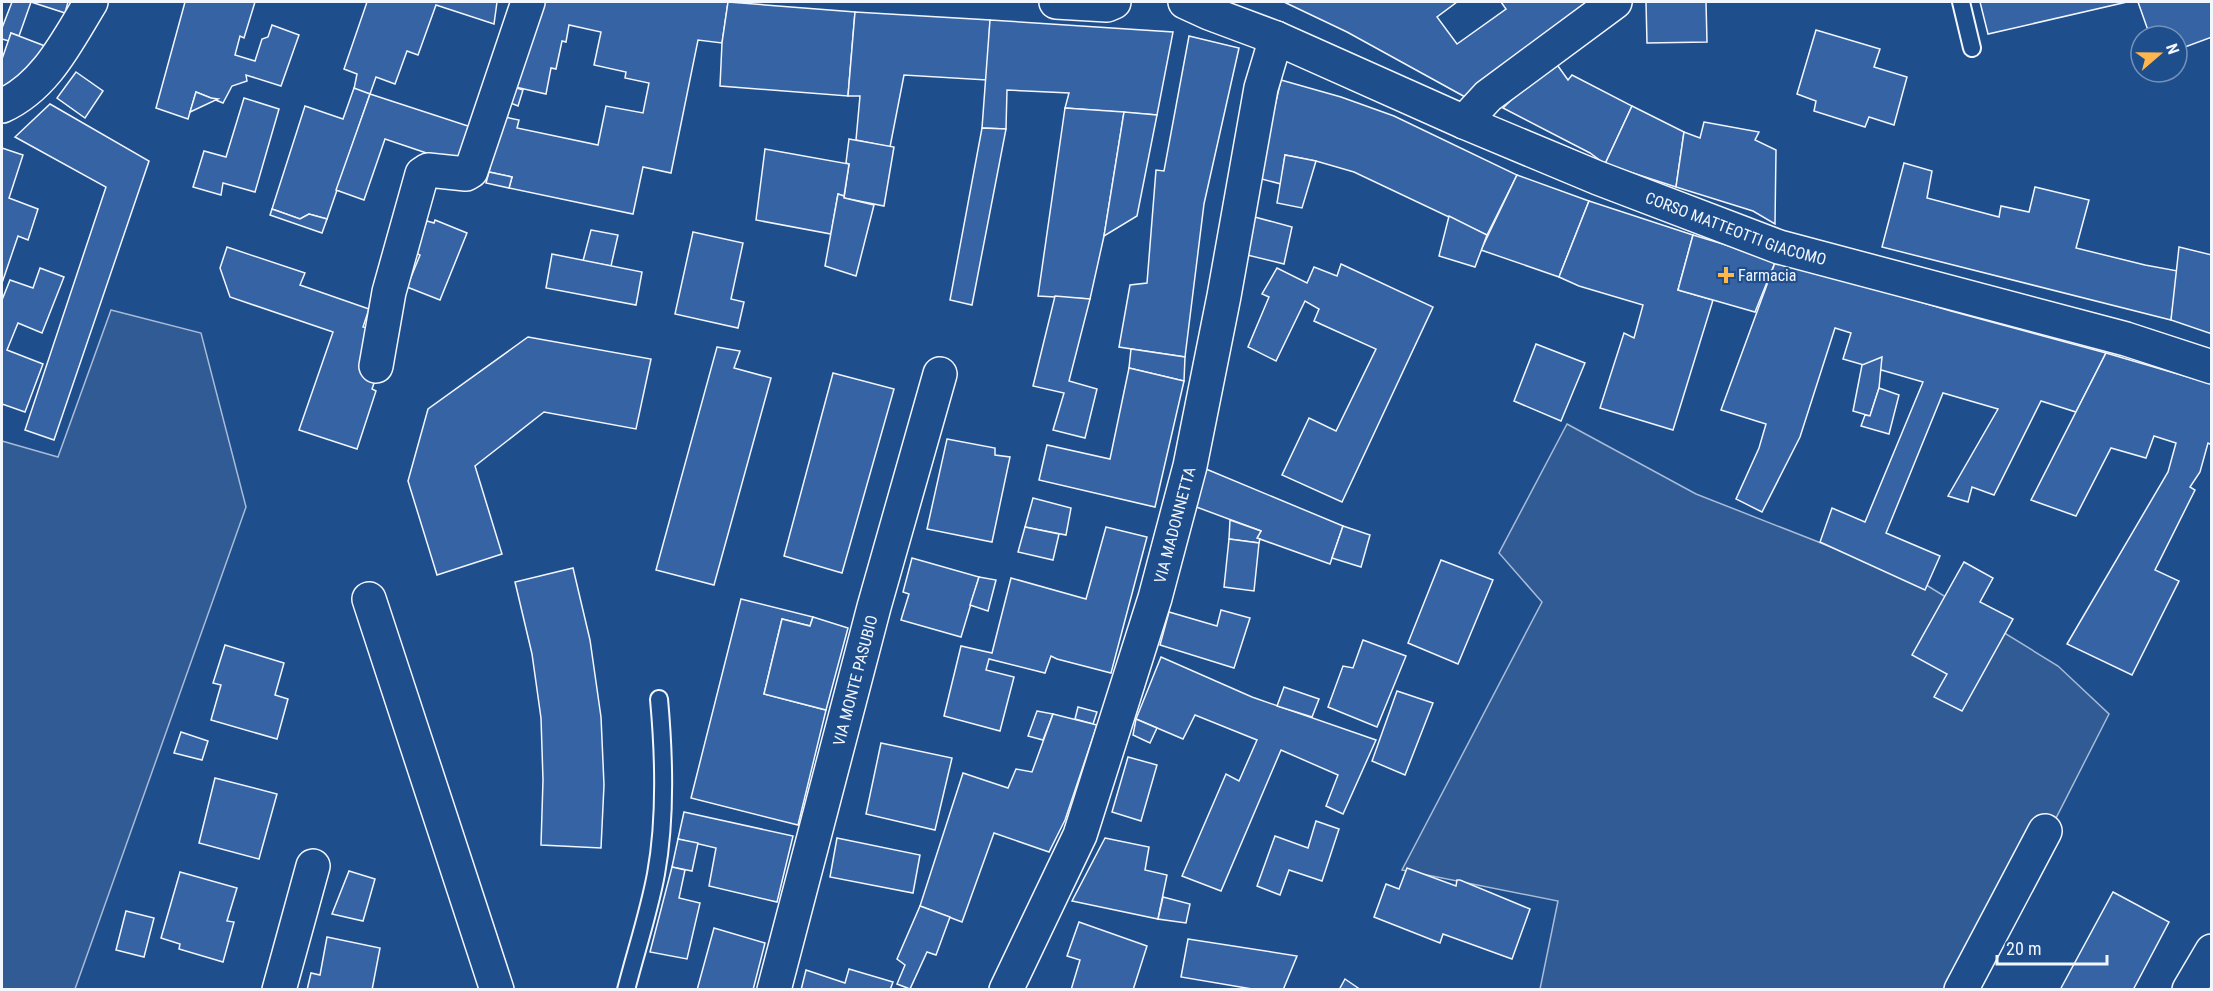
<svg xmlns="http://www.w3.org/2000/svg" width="2213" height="991" font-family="'Roboto Condensed',sans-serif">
<rect width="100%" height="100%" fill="#1f4e8c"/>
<g fill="#305b95" stroke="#a8bbd7" stroke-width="1.5">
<path d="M 111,310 L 201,333 L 246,507 L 75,989 L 2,989 L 2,441 L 58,457 Z"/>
<path d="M 1567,424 L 1696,494 L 1923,583 L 2058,666 L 2109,714 L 1969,989 L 1540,989 L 1558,901 L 1402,870 L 1542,602 L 1499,553 Z"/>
</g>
<g fill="#3563a3" stroke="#f2f6ff" stroke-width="1.5">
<path d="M 12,2 L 31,2 L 19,36 L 11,33 L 9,41 L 2,39 L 2,28 Z"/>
<path d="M 31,2 L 68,2 L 65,13 Z"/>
<path d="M 185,2 L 255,2 L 244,38 L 240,36 L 235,55 L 255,61 L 262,39 L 268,37 L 272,25 L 299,35 L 281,86 L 246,75 L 247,81 L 232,86 L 223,103 L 196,92 L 188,119 L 156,108 Z"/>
<path d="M 367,2 L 497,2 L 494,24 L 436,5 L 418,55 L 407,51 L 395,84 L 376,77 L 370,94 L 354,89 L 357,74 L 344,69 Z"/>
<path d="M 536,2 L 728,2 L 722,43 L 698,40 L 671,173 L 643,167 L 633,214 L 509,188 L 512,177 L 489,172 L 500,116 L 519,120 L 517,128 L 598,145 L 606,106 L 643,113 L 649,83 L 625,78 L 626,72 L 594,65 L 601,32 L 569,25 L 566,42 L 562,41 L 556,69 L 551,68 L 546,94 L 511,86 Z"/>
<path d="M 728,2 L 855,12 L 848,96 L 720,86 L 722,43 Z"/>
<path d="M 1284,2 L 1457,2 L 1437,17 L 1457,44 L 1506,9 L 1501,2 L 1599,2 L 1467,98 L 1347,32 Z"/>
<path d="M 1646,2 L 1706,2 L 1707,42 L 1647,43 Z"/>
<path d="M 1980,2 L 2127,2 L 1988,34 Z"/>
<path d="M 2138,2 L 2212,2 L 2212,37 L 2177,50 L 2177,36 L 2150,36 Z"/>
<path d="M 855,12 L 990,20 L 987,80 L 904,75 L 890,147 L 856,140 L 860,96 L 848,96 Z"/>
<path d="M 990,20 L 1173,32 L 1157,115 L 1065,108 L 1069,93 L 1007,90 L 1006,129 L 982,128 Z"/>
<path d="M 1816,30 L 1880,49 L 1874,67 L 1907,77 L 1894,125 L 1869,117 L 1865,127 L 1814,111 L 1816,101 L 1797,94 Z"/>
<path d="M 11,33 L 45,46 L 36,69 L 2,89 L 2,59 Z"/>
<path d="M 1189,36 L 1239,48 L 1204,204 L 1185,357 L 1119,347 L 1130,285 L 1147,283 L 1156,170 L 1164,171 Z"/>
<path d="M 1553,59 L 1568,80 L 1572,75 L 1632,106 L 1605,164 L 1590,153 L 1503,108 Z"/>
<path d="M 76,72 L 103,91 L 85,118 L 57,98 Z"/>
<path d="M 1281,80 L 1341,97 L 1394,116 L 1517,175 L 1487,235 L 1354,172 L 1316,161 L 1285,155 L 1281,184 L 1258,178 Z"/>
<path d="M 511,86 L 523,90 L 518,106 L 506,101 Z"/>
<path d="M 354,88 L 370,94 L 327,219 L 309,214 L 300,219 L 272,209 L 305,106 L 343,119 Z"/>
<path d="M 196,92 L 211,98 L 218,99 L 190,112 Z"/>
<path d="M 370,94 L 474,128 L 462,165 L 385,139 L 364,200 L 336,190 Z"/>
<path d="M 244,98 L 279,109 L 255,192 L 223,183 L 221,195 L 193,187 L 204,151 L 226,157 Z"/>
<path d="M 50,104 L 149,161 L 54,440 L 25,430 L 106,187 L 15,137 Z"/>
<path d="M 1632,106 L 1684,132 L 1676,187 L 1605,164 Z"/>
<path d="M 1065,108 L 1124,112 L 1104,236 L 1090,299 L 1038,296 Z"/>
<path d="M 1124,112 L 1157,115 L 1137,216 L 1104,236 Z"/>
<path d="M 1704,122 L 1759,132 L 1755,140 L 1776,150 L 1775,224 L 1753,211 L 1676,187 L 1684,132 L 1700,138 Z"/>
<path d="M 982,128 L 1006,129 L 972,305 L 950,300 Z"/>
<path d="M 849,139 L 894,147 L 884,206 L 844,198 L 849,164 L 846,163 Z"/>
<path d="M 2,148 L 23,155 L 9,198 L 38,209 L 28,240 L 18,236 L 2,283 Z"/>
<path d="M 765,149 L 849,164 L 844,196 L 838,194 L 831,234 L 756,220 Z"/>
<path d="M 1285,155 L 1316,161 L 1302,208 L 1277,203 Z"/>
<path d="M 1904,163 L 1932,171 L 1927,198 L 1999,217 L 2001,206 L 2029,212 L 2035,187 L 2089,200 L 2076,248 L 2145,265 L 2178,271 L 2171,320 L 1882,247 Z"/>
<path d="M 489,172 L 512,177 L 509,188 L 486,183 Z"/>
<path d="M 1517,175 L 1589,201 L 1559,277 L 1481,250 Z"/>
<path d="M 838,194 L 844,196 L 844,198 L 874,205 L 856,276 L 825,266 Z"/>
<path d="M 1589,201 L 1693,235 L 1678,290 L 1713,300 L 1673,430 L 1600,408 L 1624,333 L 1634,338 L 1643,305 L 1579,286 L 1559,277 Z"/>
<path d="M 272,209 L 300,219 L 309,214 L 327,219 L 322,233 L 270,215 Z"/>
<path d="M 1251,216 L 1292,227 L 1284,264 L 1243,254 Z"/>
<path d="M 1449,216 L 1487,235 L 1475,267 L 1439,256 Z"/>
<path d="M 435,220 L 467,233 L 440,300 L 407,287 L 420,255 L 414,252 L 427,221 L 434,223 Z"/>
<path d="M 591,230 L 618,235 L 611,266 L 583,261 Z"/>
<path d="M 693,232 L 743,243 L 731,299 L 744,302 L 738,328 L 675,314 Z"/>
<path d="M 1693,235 L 1776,260 L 1755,312 L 1678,290 Z"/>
<path d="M 227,247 L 305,273 L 300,285 L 369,309 L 363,327 L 376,330 L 378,372 L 372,389 L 376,391 L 357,449 L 299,430 L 333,332 L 230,297 L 220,268 Z"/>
<path d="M 2179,247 L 2212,255 L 2212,334 L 2171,320 Z"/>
<path d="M 552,254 L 642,272 L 636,305 L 546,288 Z"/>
<path d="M 1776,260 L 1951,311 L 2106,353 L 2076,412 L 2041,401 L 1994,495 L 1972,487 L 1968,502 L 1948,496 L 1998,409 L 1943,393 L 1886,533 L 1940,556 L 1925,590 L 1820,542 L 1832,508 L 1865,522 L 1923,382 L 1843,359 L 1851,333 L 1835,328 L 1800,437 L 1762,512 L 1736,499 L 1759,448 L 1766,424 L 1721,410 Z"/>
<path d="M 1341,264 L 1433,307 L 1342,502 L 1282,475 L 1309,418 L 1336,431 L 1376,349 L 1314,321 L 1319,309 L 1305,301 L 1276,361 L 1248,347 L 1269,297 L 1262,294 L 1277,268 L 1307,283 L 1314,267 L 1337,276 Z"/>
<path d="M 40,268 L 64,277 L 42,333 L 18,323 L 7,350 L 43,364 L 25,412 L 2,404 L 2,300 L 10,280 L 33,288 Z"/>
<path d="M 1055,296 L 1090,299 L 1069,381 L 1097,389 L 1085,438 L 1053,430 L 1064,393 L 1033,386 Z"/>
<path d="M 528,337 L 651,359 L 636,429 L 544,412 L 475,466 L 502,554 L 437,575 L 408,481 L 428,409 Z"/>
<path d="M 1536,344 L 1585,363 L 1561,421 L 1514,401 Z"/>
<path d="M 717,347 L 740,351 L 734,368 L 771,378 L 714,585 L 656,570 Z"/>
<path d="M 1131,349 L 1185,357 L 1184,381 L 1129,368 Z"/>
<path d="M 2106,353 L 2212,384 L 2212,445 L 2208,443 L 2200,472 L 2190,487 L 2195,490 L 2155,570 L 2179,581 L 2132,675 L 2067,644 L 2168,472 L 2176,443 L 2154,436 L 2146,458 L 2111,448 L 2076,516 L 2031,500 Z"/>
<path d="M 1882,357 L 1879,388 L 1870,416 L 1853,411 L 1862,365 Z"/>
<path d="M 1129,368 L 1184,381 L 1155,507 L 1039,480 L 1047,445 L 1110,459 Z"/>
<path d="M 833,373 L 894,389 L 842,573 L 784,556 Z"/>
<path d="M 1879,388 L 1899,395 L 1889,434 L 1861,426 L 1865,415 L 1870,416 Z"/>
<path d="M 947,439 L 995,448 L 995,455 L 1010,457 L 992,542 L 927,529 Z"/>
<path d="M 1206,469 L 1343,526 L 1330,564 L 1257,538 L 1261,531 L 1191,505 Z"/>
<path d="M 1033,498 L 1071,508 L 1066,535 L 1025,527 Z"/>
<path d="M 1230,520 L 1261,531 L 1257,538 L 1260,539 L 1259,543 L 1229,539 Z"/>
<path d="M 1343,526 L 1370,535 L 1361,567 L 1332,558 Z"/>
<path d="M 1025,527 L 1059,534 L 1053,560 L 1018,552 Z"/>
<path d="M 1106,527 L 1147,537 L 1111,673 L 1057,659 L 1051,656 L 1045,673 L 989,659 L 986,670 L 1014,677 L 1000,731 L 944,716 L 961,646 L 992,653 L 1011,578 L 1086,599 Z"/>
<path d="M 1229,539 L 1259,543 L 1254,591 L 1224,587 Z"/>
<path d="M 912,558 L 979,577 L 961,637 L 901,620 L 909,594 L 903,592 Z"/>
<path d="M 1441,560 L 1493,580 L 1458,664 L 1408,643 Z"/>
<path d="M 1964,562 L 1993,578 L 1980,602 L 2013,619 L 1962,711 L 1934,697 L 1947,674 L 1912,655 Z"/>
<path d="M 573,568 L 590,640 L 601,717 L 604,785 L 601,848 L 541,845 L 543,780 L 541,718 L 532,654 L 515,582 Z"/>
<path d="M 979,577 L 996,580 L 988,611 L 970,605 Z"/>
<path d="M 741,599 L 813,617 L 810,626 L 782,619 L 764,694 L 826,710 L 798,825 L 691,798 Z"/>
<path d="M 1221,610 L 1250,618 L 1234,668 L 1160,645 L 1169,612 L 1217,626 Z"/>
<path d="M 813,617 L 848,628 L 826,710 L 764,694 L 782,619 L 810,626 Z"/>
<path d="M 1363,640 L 1406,656 L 1377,727 L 1328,707 L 1343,666 L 1353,668 Z"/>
<path d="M 225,645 L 284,663 L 275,695 L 288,699 L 277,739 L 211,720 L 221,685 L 213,683 Z"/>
<path d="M 1161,657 L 1252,697 L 1376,740 L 1343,814 L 1326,806 L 1338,775 L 1281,750 L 1221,891 L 1182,876 L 1226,774 L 1239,781 L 1257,740 L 1195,715 L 1183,739 L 1136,719 Z"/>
<path d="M 1284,687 L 1319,699 L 1312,717 L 1277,706 Z"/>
<path d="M 1397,691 L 1433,703 L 1405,775 L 1372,761 Z"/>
<path d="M 1078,707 L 1097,712 L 1093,724 L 1075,719 Z"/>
<path d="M 1037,711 L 1053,714 L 1043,740 L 1028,736 Z"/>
<path d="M 1053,714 L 1097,725 L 1065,820 L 1049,852 L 994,833 L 962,922 L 920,906 L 963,773 L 1008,788 L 1016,769 L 1032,772 Z"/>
<path d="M 1136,719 L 1157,728 L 1150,743 L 1133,735 Z"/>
<path d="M 181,732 L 208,741 L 202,760 L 174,753 Z"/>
<path d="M 881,743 L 952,758 L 935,830 L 866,814 Z"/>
<path d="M 1128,757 L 1157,765 L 1141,821 L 1112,812 Z"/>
<path d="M 215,778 L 277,794 L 259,859 L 199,843 Z"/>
<path d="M 684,812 L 793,836 L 777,902 L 709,886 L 716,848 L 678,839 Z"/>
<path d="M 1316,821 L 1339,829 L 1322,881 L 1289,870 L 1280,895 L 1257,886 L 1275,836 L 1308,848 Z"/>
<path d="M 837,838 L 920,855 L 913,893 L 830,877 Z"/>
<path d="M 1105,838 L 1149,847 L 1145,870 L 1167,875 L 1158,919 L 1072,901 Z"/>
<path d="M 678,839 L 698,843 L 692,871 L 672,867 Z"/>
<path d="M 672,867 L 685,870 L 679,898 L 700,903 L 687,959 L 650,952 Z"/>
<path d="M 1407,868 L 1456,886 L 1457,880 L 1460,880 L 1530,909 L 1512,959 L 1443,934 L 1440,943 L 1374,917 L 1386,884 L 1399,889 Z"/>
<path d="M 349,871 L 375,879 L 363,921 L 332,914 Z"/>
<path d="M 180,872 L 237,888 L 227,921 L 234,922 L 223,962 L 179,949 L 180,944 L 161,938 Z"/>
<path d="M 2113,892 L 2169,922 L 2133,990 L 2060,990 Z"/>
<path d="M 1163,897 L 1190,904 L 1186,923 L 1158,919 Z"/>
<path d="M 920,906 L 950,917 L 936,955 L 927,952 L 910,989 L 897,984 L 905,965 L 897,959 Z"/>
<path d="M 126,911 L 154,918 L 144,957 L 116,950 Z"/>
<path d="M 1079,922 L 1147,946 L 1133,990 L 1071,990 L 1080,960 L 1067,956 Z"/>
<path d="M 714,928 L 765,943 L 753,990 L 697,990 Z"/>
<path d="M 327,937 L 380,948 L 372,990 L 307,990 L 311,973 L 320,975 Z"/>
<path d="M 1188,939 L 1297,956 L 1283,990 L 1258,990 L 1181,977 Z"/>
<path d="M 849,969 L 893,982 L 890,990 L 801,990 L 806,970 L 845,983 Z"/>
<path d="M 1345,979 L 1361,990 L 1339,990 Z"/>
</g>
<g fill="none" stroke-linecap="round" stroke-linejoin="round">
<defs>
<g id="service">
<path d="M 1961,2 L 1972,48"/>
<path d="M 626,990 C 636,951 649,912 656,874 C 666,819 664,754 659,699"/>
</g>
<g id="minor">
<path d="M 1056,2 L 1107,5 L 1114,2"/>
<path id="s1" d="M 1185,2 L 1209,13 L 1276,38 L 1464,122 L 1598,178 L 1779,247 L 2126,339 L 2212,367"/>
<path d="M 2,106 C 46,86 67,41 91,2"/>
<path d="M 1464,122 L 1488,96 L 1615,2"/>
<path d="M 376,366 L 389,292 L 422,174 L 428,170 L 466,174 L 471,171 L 528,2"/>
<path d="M 369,599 L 497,990"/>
<path d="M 279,990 L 313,866"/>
<path id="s2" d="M 774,990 L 874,607 L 940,374"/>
<path id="s3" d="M 1006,990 L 1080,835 L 1155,598 L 1190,466 L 1224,296 L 1261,88 L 1276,38"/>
<path d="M 1961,990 L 2045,831"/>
<path d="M 2189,990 L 2212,951"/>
</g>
</defs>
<use href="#service" stroke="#f2f6ff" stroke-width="20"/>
<use href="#minor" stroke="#f2f6ff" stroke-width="36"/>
<use href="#service" stroke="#1f4e8c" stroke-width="16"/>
<use href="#minor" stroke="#1f4e8c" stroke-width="33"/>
</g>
<path fill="#ffb74d" stroke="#1f4e8c" stroke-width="2" d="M1723 266h6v6h6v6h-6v6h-6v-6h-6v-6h6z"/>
<g text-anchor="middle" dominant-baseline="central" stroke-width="4.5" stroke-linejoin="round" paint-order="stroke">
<g font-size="16" fill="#f2f6ff" stroke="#1f4e8c">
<text stroke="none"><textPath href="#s1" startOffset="596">CORSO MATTEOTTI GIACOMO</textPath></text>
<text stroke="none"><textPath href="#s3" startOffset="496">VIA MADONNETTA</textPath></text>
<text stroke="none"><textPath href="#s2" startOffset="320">VIA MONTE PASUBIO</textPath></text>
</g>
<g font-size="16" fill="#f2f6ff" stroke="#1f4e8c" text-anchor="start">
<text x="1738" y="275">Farmacia</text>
</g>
</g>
<rect width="2213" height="991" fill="none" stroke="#f2f6ff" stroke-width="6"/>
<g transform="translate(2159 54) rotate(70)"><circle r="28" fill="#1f4e8c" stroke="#7391ba" stroke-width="1.5"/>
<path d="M0-4.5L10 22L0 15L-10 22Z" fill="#ffb74d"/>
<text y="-9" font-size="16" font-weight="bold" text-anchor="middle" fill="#f2f6ff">N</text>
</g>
<path d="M1997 955v9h110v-9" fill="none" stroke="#f2f6ff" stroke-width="3"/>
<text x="2006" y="955" font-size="18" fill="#f2f6ff" stroke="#1f4e8c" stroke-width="4.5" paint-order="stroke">20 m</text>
</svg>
